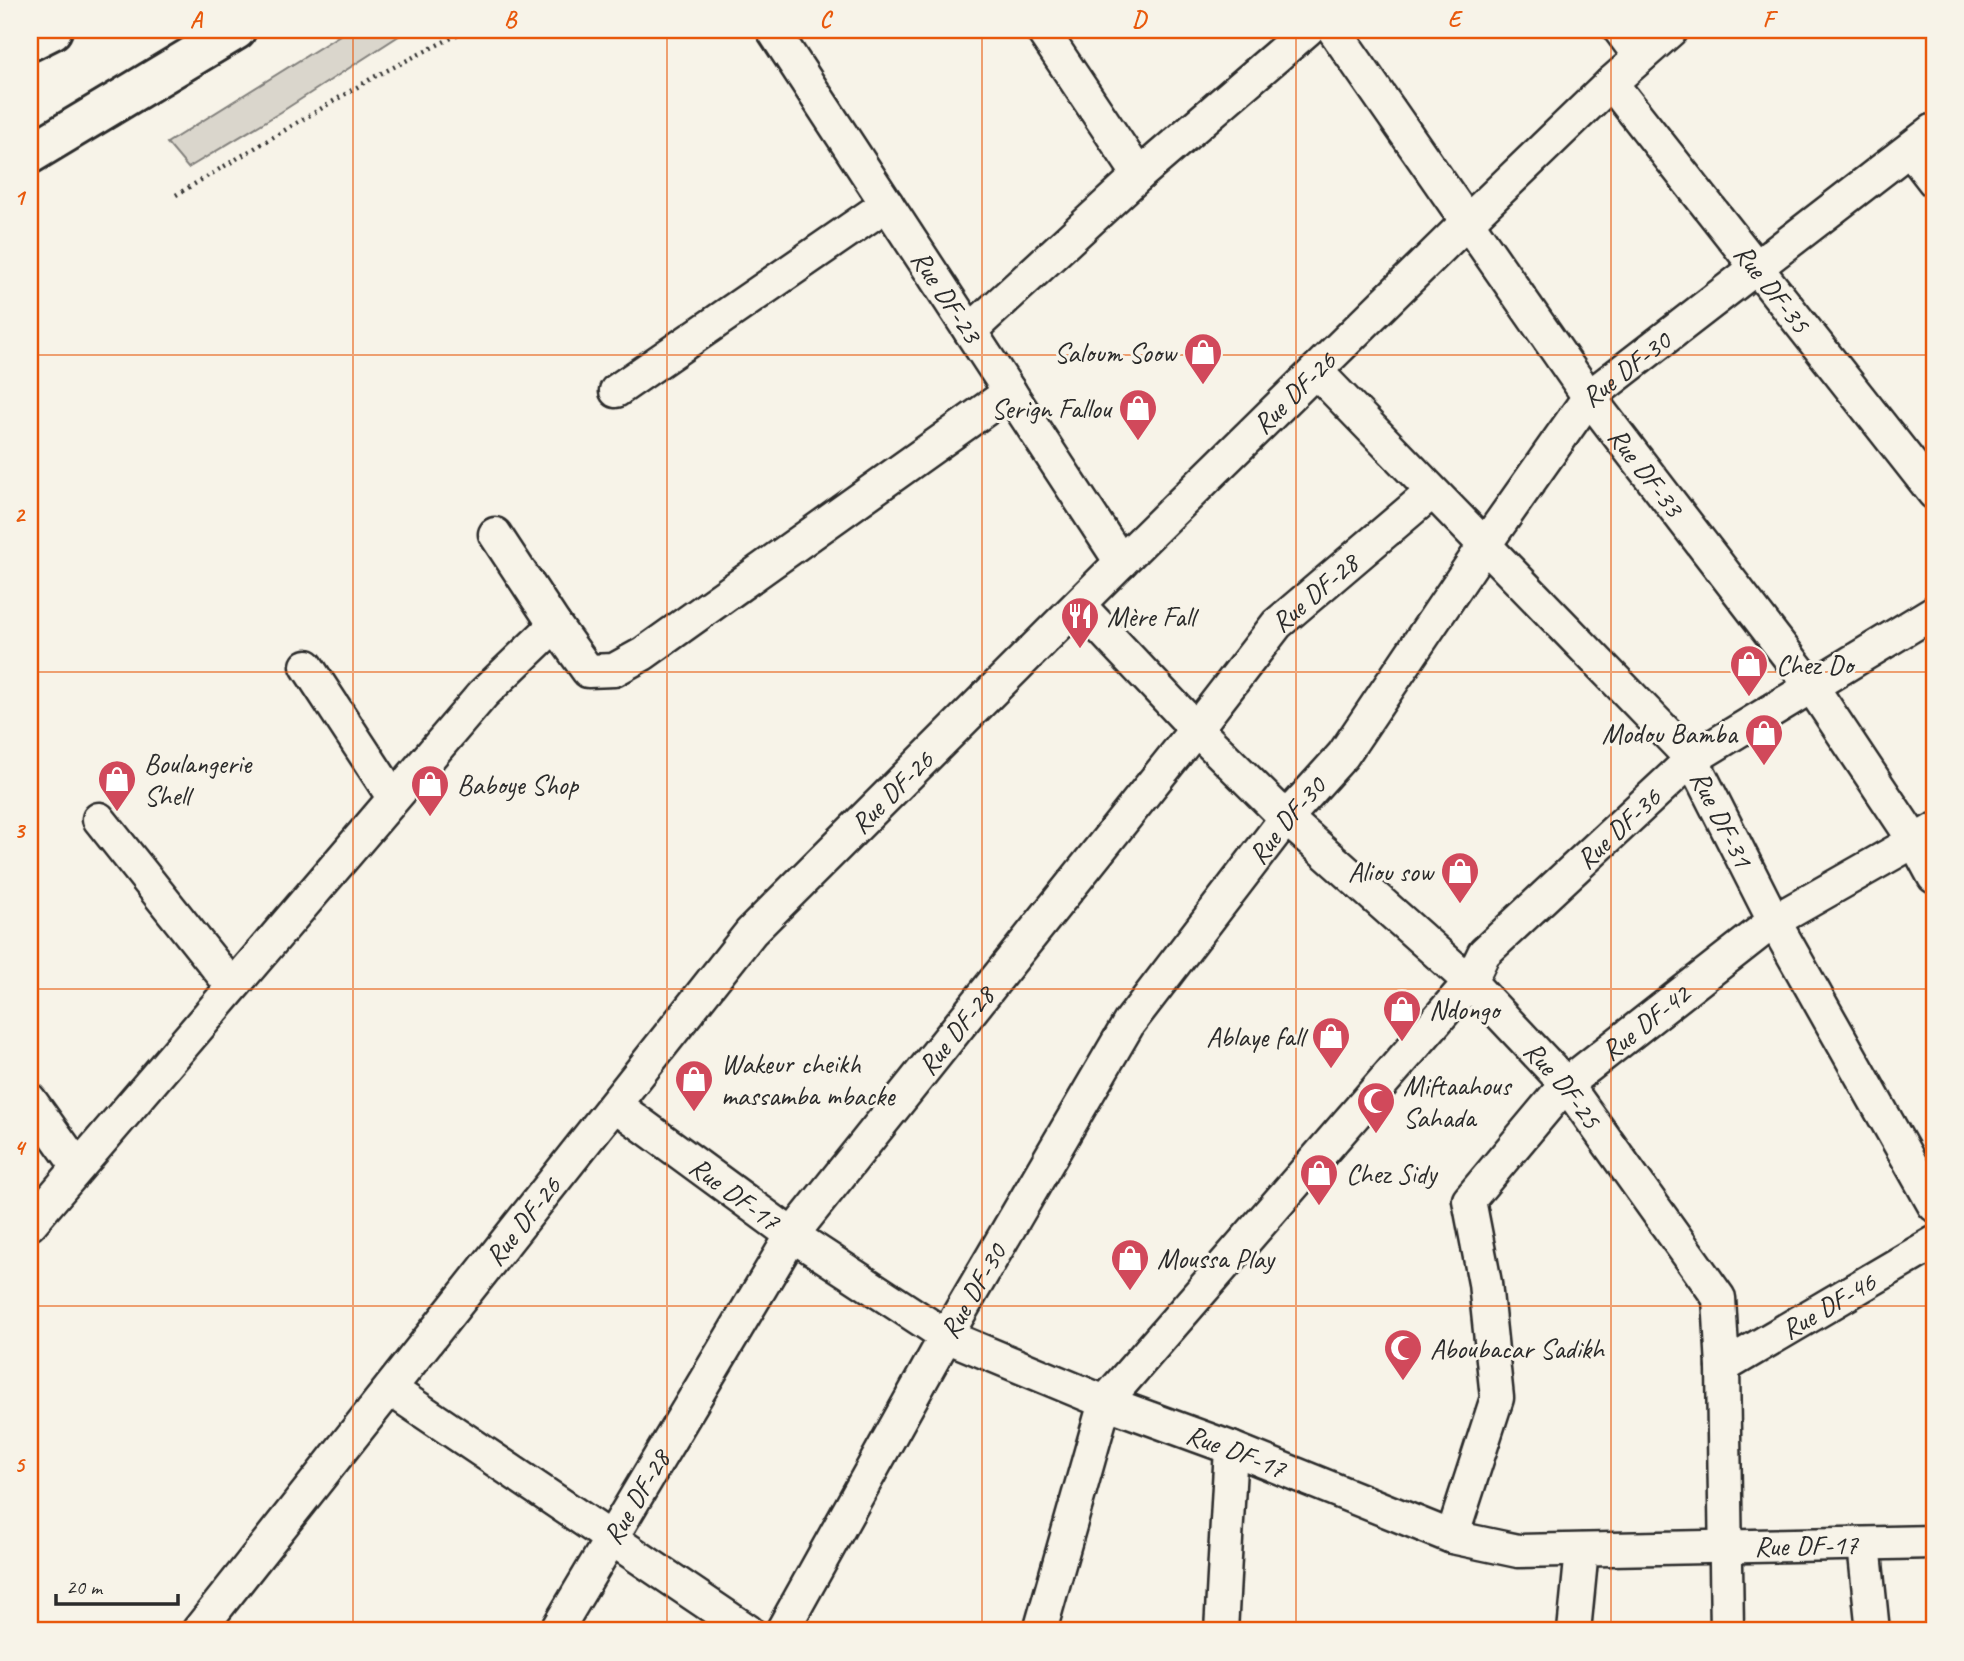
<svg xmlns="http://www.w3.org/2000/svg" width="1964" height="1661" font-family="Caveat,sans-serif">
<rect width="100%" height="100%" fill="#f7f3e8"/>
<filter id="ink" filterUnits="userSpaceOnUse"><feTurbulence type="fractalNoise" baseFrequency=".0143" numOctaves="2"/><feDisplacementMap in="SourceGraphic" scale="14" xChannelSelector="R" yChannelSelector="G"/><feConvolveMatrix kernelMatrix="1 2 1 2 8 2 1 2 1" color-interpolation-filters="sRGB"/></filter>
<g filter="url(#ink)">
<path fill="#dad6cc" stroke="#82807c" stroke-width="2" d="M 348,30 L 408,30 L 281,112 L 188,168 L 167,143 Z"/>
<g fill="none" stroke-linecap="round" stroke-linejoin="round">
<defs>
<g id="minor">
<path id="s1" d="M 773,30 L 1121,562"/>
<path d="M 1042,30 L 1139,175"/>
<path id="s2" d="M 1334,30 L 1589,397 L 1812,687 L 1914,840 L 1934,877"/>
<path d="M 1620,30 L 1640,57"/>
<path id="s3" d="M 1611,83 L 1934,493"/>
<path d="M 1910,150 L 1934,181"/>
<path d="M 970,331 L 1139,175 L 1307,30"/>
<path id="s4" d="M 1316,371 L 1692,759 L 1774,921 L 1934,1205"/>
<path d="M 616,391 L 887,204"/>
<path d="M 495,534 L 555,625 L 588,671 L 614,670 L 643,654 L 1010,392"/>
<path id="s5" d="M 1079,605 L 1196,729 L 1286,818 L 1470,982 L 1566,1084 L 1719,1298 L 1723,1367 L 1727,1631"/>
<path d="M 307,666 L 393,797"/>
<path d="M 99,819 L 232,986"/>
<path d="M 30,1100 L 78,1167"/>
<path id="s6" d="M 615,1105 L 792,1235 L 946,1336 L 1105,1402 L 1231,1448 L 1452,1537 L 1518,1551 L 1934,1542"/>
<path d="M 30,1224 L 483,694 L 555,625"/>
<path id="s7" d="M 1723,1367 L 1934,1243"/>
<path d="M 390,1389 L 748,1631"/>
<path id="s8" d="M 1452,1537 L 1497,1398 L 1485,1283 L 1469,1200 L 1566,1084 L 1774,921 L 1934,830"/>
<path d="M 1864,1544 L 1873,1631"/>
<path id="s9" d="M 198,1631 L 751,932 L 1121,562 L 1467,222 L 1611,83 L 1671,30"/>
<path id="s10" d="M 556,1631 L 792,1235 L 1196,729 L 1277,624 L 1432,492"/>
<path id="s11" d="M 782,1631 L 946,1336 L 1129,1023 L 1286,818 L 1343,755 L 1484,546 L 1589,397 L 1934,130"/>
<path id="s12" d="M 1040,1631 L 1105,1402 L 1470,982 L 1484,953 L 1692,759 L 1934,612"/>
<path d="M 1221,1631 L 1231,1448"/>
<path d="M 1574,1631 L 1582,1550"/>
</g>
<g id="motorway">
<path d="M 30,41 L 52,30"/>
<path d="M 30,154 L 236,30"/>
</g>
</defs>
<use href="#minor" stroke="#2b2b2b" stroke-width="37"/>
<use href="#motorway" stroke="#2b2b2b" stroke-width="44"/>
<path stroke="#2b2b2b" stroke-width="4.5" stroke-dasharray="2 5" stroke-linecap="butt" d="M 176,195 L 374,77 L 467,30"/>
<use href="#minor" stroke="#f7f3e8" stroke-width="32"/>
<use href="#motorway" stroke="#f7f3e8" stroke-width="38"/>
</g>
</g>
<path fill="none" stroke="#e8590c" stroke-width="2" stroke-opacity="0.55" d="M 353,30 L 353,1631M 667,30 L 667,1631M 982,30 L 982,1631M 1296,30 L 1296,1631M 1611,30 L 1611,1631M 30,355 L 1934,355M 30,672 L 1934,672M 30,989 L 1934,989M 30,1306 L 1934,1306"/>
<defs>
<symbol id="shop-pin" viewBox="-11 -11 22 30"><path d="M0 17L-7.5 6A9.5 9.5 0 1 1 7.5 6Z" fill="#d1495b" stroke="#f7f3e8"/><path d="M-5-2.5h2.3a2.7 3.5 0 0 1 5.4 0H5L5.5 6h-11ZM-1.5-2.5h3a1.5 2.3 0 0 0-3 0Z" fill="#fff"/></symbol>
<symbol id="restaurant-pin" viewBox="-11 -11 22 30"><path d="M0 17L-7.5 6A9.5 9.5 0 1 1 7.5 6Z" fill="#d1495b" stroke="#f7f3e8"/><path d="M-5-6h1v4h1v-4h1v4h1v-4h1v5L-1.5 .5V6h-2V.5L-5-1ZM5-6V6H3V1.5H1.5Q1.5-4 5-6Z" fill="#fff"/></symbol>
<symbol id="mosque-pin" viewBox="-11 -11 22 30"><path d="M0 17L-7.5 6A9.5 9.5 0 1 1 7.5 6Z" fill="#d1495b" stroke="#f7f3e8"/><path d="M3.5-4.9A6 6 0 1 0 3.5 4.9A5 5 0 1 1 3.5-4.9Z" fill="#fff"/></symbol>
</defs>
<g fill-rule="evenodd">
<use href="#shop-pin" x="1181" y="330" width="44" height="60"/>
<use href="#shop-pin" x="1116" y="386" width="44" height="60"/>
<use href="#restaurant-pin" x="1058" y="594" width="44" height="60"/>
<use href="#shop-pin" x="1727" y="642" width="44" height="60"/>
<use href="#shop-pin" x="1742" y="711" width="44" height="60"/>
<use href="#shop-pin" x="95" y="757" width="44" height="60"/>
<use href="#shop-pin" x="408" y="762" width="44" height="60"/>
<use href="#shop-pin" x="1438" y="849" width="44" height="60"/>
<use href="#shop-pin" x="1380" y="987" width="44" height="60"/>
<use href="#shop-pin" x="1309" y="1014" width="44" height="60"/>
<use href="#shop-pin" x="672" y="1057" width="44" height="60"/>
<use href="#mosque-pin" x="1354" y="1079" width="44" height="60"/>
<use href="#shop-pin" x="1297" y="1151" width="44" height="60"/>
<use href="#shop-pin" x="1108" y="1236" width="44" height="60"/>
<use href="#mosque-pin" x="1381" y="1326" width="44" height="60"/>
</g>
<g text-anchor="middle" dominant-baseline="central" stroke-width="6" stroke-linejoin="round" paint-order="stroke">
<g font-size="28" fill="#2b2b2b" stroke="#f7f3e8">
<text stroke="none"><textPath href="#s3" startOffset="261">Rue DF-35</textPath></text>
<text stroke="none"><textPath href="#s1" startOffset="318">Rue DF-23</textPath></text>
<text stroke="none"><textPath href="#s11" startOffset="1524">Rue DF-30</textPath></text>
<text stroke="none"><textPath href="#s9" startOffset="1657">Rue DF-26</textPath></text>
<text stroke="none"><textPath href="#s2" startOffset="541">Rue DF-33</textPath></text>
<text stroke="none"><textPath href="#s10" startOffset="1290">Rue DF-28</textPath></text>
<text stroke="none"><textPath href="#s9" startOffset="1090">Rue DF-26</textPath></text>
<text stroke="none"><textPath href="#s4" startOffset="607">Rue DF-31</textPath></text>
<text stroke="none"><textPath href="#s11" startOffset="957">Rue DF-30</textPath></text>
<text stroke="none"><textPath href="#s12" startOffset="1010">Rue DF-36</textPath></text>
<text stroke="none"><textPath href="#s8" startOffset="598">Rue DF-42</textPath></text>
<text stroke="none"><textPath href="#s10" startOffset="723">Rue DF-28</textPath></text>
<text stroke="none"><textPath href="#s5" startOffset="682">Rue DF-25</textPath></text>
<text stroke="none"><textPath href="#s6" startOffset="149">Rue DF-17</textPath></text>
<text stroke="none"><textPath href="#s9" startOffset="523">Rue DF-26</textPath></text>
<text stroke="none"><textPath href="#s11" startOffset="390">Rue DF-30</textPath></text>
<text stroke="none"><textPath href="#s7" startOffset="122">Rue DF-46</textPath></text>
<text stroke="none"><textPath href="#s6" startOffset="716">Rue DF-17</textPath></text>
<text stroke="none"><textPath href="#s10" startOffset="156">Rue DF-28</textPath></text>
<text stroke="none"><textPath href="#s6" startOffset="1304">Rue DF-17</textPath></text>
</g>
<g font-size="28" fill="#2b2b2b" stroke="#f7f3e8" text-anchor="start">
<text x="1176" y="352" text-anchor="end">Saloum Soow</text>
<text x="1111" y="408" text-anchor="end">Serign Fallou</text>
<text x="1107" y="616">Mère Fall</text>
<text x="1776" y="664">Chez Do</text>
<text x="1737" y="733" text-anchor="end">Modou Bamba</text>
<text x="144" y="763">Boulangerie<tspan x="144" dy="32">Shell</tspan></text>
<text x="457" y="784">Baboye Shop</text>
<text x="1433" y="871" text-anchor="end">Aliou sow</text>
<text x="1429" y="1009">Ndongo</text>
<text x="1304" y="1036" text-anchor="end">Ablaye fall</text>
<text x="721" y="1063">Wakeur cheikh<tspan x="721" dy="32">massamba mbacke</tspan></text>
<text x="1403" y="1085">Miftaahous<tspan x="1403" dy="32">Sahada</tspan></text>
<text x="1346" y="1173">Chez Sidy</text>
<text x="1157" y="1258">Moussa Play</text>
<text x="1430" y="1348">Aboubacar Sadikh</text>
</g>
</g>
<rect width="1964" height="1661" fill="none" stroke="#f7f3e8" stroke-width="77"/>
<path d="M56 1594v10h122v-10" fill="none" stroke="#2b2b2b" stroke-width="3.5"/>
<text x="66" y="1594" font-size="21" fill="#2b2b2b" stroke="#f7f3e8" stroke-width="5" paint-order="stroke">20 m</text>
<rect x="38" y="38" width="1888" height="1584" fill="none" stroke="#e8590c" stroke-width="2.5"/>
<g font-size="23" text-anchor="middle" font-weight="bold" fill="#e8590c">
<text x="196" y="27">A</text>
<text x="510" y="27">B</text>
<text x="825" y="27">C</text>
<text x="1139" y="27">D</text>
<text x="1454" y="27">E</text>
<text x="1768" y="27">F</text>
<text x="19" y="205">1</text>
<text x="19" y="522">2</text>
<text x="19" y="838">3</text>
<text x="19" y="1155">4</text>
<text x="19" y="1472">5</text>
</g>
</svg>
